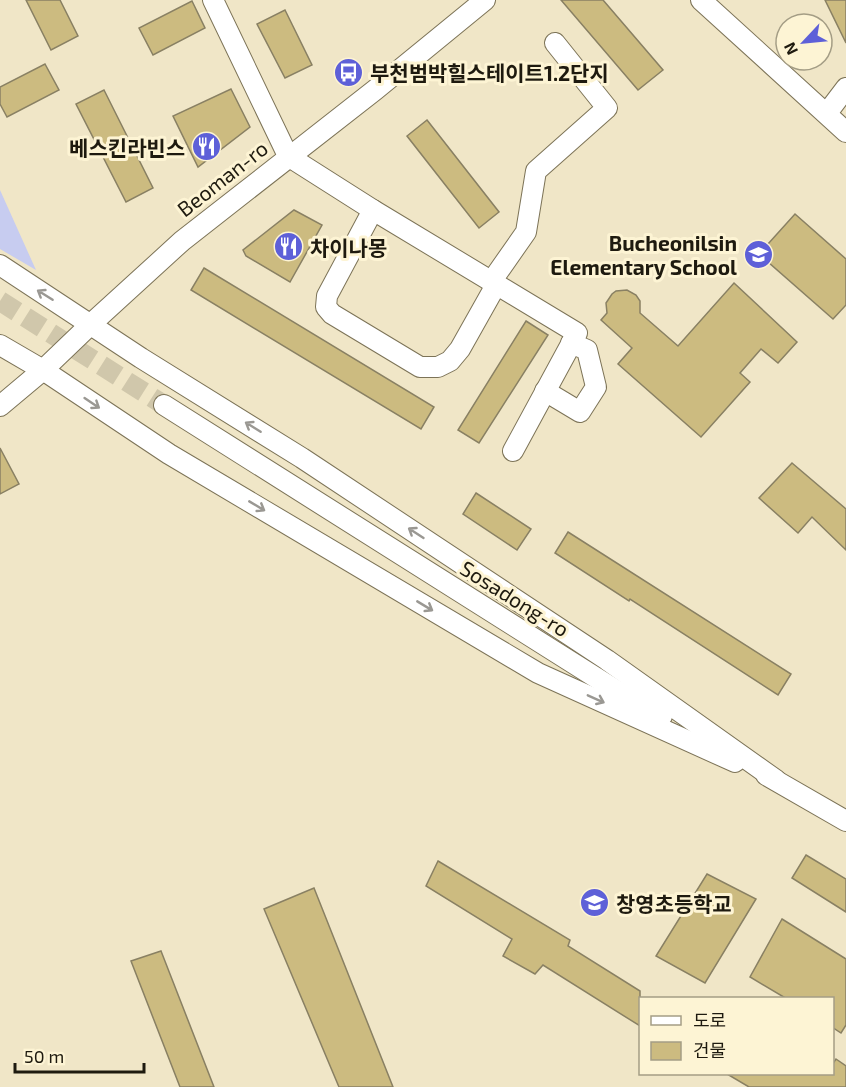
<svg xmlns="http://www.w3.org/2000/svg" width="846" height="1087" font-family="'Exo 2','Noto Sans KR',sans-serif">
<rect width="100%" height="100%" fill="#f0e6c7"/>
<path fill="#c7ccf0" d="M 0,190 L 36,270 L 0,249 Z"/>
<g fill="#ccbb80" stroke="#898063" stroke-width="1.5">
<path d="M 26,0 L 60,0 L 78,36 L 51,50 Z"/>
<path d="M 561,0 L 603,0 L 663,70 L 638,90 Z"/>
<path d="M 825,0 L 846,0 L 846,43 Z"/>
<path d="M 192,1 L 205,28 L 153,55 L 139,28 Z"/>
<path d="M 285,10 L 312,65 L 285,78 L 257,24 Z"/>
<path d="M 45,64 L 59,90 L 7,117 L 0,104 L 0,87 Z"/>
<path d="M 231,89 L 250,127 L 198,167 L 173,116 Z"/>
<path d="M 104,90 L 153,188 L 126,202 L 76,104 Z"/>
<path d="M 427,120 L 499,212 L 479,228 L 407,136 Z"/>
<path d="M 294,210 L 322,225 L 290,282 L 246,256 L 243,250 Z"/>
<path d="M 795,214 L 846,259 L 846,305 L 833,319 L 759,254 Z"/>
<path d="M 204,268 L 434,407 L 421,429 L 191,290 Z"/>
<path d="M 734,283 L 797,342 L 778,363 L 761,349 L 740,373 L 750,382 L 701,437 L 618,364 L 632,348 L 601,320 L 607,313 L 606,303 L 612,294 L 616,291 L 627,290 L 636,295 L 640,301 L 640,313 L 678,346 Z"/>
<path d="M 526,321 L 548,335 L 479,443 L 458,430 Z"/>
<path d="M 0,448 L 19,484 L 0,494 Z"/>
<path d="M 792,463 L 846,509 L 846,550 L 812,517 L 798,533 L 759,498 Z"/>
<path d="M 476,493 L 531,529 L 517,550 L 463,514 Z"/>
<path d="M 568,532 L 791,674 L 778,695 L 630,599 L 629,601 L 555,553 Z"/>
<path d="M 806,855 L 846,879 L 846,912 L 792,878 Z"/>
<path d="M 438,861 L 570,940 L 568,946 L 640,991 L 640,1026 L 543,965 L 535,974 L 503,956 L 512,939 L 426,886 Z"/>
<path d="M 707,874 L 756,899 L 705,983 L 656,956 Z"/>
<path d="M 314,888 L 393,1087 L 339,1087 L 264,909 Z"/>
<path d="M 782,919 L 846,959 L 846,1025 L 841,1033 L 832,1027 L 832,999 L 787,999 L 750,977 Z"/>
<path d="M 161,951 L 214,1087 L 180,1087 L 131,961 Z"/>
<path d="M 836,1059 L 846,1066 L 846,1087 L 749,1087 L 727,1074 L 832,1074 L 832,1065 Z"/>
</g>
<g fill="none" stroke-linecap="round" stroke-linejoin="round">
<path stroke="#d0c7ab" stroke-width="20" stroke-dasharray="20 10" stroke-linecap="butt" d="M 0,301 L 164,405"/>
<defs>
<g id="minor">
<path d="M 213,0 L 288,156 L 373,210 L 577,333 L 513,451"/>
<path d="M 701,0 L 846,132"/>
<path d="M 827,113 L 846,88"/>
<path d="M 373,210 L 327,296 L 326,307 L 332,314 L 420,367 L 438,367 L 450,361 L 460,349 L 496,285"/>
<path d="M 0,265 L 141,358 L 302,458 L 607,660 L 776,780"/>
<path d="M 491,282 L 526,232 L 536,171 L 607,108 L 555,43"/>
<path d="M 0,345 L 43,370 L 169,454 L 538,673 L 735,762"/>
<path d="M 545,391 L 580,412 L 596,387 L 587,350 L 571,343"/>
<path d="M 164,405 L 622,694 L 662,716"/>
<path d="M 0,406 L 43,370 L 91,324 L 182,241 L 375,90 L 485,0"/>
<path d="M 766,775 L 846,821"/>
</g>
</defs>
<use href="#minor" stroke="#7c7357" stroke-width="22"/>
<use href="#minor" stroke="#fff" stroke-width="20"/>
</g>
<defs><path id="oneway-shaft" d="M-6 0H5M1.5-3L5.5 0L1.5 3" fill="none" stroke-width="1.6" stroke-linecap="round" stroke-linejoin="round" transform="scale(1.5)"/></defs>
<g stroke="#9a9893">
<use href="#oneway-shaft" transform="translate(45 295) rotate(-148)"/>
<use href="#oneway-shaft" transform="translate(92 403) rotate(34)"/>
<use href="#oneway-shaft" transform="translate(253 427) rotate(-148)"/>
<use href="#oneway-shaft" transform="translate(257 506) rotate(31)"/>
<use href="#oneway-shaft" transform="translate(416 533) rotate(-147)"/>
<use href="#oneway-shaft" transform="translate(425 606) rotate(31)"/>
<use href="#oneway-shaft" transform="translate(596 699) rotate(24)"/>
</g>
<defs>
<symbol id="bus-disc" viewBox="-11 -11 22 22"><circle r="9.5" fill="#5e60d8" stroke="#fdf4d4"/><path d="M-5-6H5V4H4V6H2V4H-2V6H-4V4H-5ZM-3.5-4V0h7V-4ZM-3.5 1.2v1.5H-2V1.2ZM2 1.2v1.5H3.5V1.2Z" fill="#fff"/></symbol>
<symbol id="restaurant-disc" viewBox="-11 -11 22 22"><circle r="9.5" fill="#5e60d8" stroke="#fdf4d4"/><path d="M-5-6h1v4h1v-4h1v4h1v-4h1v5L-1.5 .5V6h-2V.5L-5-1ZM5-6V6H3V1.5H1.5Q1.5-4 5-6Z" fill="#fff"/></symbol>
<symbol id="school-disc" viewBox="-11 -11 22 22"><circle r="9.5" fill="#5e60d8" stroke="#fdf4d4"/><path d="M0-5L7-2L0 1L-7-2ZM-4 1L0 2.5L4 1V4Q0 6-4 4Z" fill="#fff"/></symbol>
</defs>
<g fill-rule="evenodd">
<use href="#bus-disc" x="332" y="56" width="33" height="33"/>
<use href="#restaurant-disc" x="190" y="130" width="33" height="33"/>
<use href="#restaurant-disc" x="272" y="230" width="33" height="33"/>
<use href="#school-disc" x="742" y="238" width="33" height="33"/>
<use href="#school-disc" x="578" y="886" width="33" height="33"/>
</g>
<g text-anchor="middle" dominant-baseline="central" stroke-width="6" stroke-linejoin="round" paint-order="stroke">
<g font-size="21" font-weight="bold" fill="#1e1a0f" stroke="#fdf4d4" text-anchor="start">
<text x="370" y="72">부천범박힐스테이트1.2단지</text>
<text x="185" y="147" text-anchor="end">베스킨라빈스</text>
<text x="737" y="242" text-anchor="end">Bucheonilsin<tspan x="737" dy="24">Elementary School</tspan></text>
<text x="310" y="247">차이나몽</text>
<text x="616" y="903">창영초등학교</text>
</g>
<g font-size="21" fill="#1e1a0f" stroke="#fdf4d4">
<text transform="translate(222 178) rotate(-38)">Beoman-ro</text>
<text transform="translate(515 598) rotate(32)">Sosadong-ro</text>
</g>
</g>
<rect x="639" y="997" width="195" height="78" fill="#fdf4d4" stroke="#a49d85" stroke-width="1.5"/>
<rect x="651" y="1016" width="30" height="9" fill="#ffffff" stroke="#a49d85" stroke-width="1.5"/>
<text x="693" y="1027" font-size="18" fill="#1e1a0f">도로</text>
<rect x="651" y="1042" width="30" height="18" fill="#ccbb80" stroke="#a49d85" stroke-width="1.5"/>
<text x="693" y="1057" font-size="18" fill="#1e1a0f">건물</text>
<g transform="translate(804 42) rotate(244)"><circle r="28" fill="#fdf4d4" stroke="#a49d85" stroke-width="1.5"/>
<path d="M0-4.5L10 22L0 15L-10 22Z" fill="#5e60d8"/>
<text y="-9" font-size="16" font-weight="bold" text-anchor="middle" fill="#1e1a0f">N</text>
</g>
<path d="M15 1063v9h129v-9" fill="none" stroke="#1e1a0f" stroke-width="3"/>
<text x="24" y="1063" font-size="18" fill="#1e1a0f" stroke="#fdf4d4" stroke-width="4.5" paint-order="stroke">50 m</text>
</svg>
